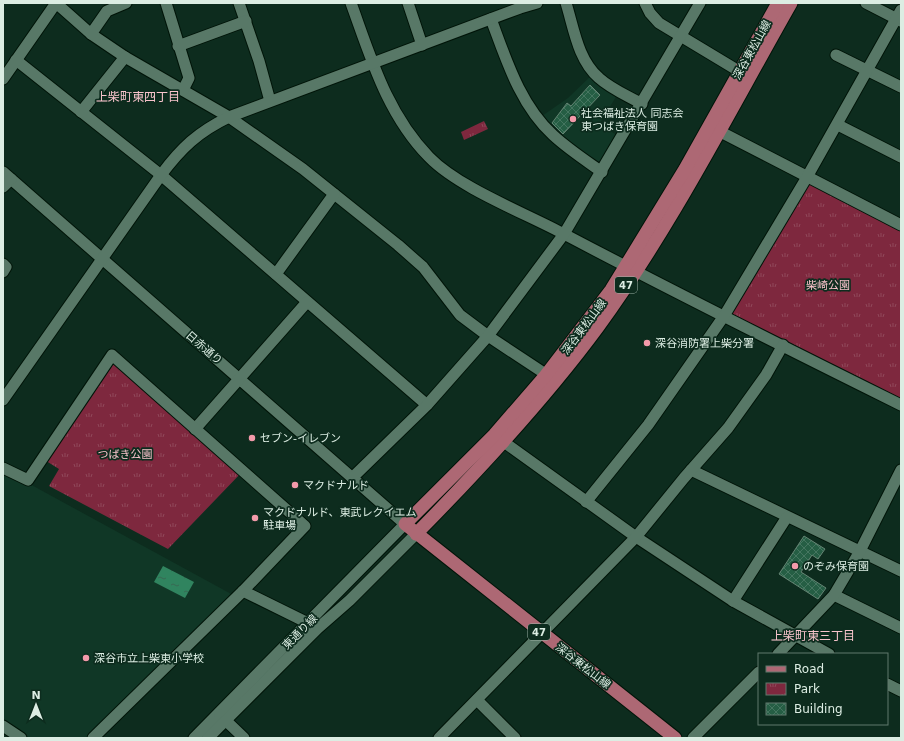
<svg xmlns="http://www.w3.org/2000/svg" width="904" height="741" font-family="'DejaVu Sans','Noto Sans JP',sans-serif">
<defs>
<pattern id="park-tufts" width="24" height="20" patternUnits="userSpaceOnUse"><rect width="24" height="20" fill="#7e283e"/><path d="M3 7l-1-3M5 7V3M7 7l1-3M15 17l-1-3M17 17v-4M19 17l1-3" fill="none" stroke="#90485a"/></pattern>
<pattern id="water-ripples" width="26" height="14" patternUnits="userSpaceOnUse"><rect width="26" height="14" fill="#30845f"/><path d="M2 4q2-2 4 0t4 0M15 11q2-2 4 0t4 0" fill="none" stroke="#386953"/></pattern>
<pattern id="building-cross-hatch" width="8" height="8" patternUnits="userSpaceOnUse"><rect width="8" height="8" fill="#255e44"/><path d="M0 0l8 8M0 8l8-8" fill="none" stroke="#44755f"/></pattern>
</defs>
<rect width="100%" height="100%" fill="#0d2c1e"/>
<g fill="#103726">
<path d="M 592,75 L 617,95 L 599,125 L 619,136 L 600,164 L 554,130 L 542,116 L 568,98 Z"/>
<path d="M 3,473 L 26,482 L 233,595 L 88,738 L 29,738 L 3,721 Z"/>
</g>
<g fill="url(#park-tufts)">
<path d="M 484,121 L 488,129 L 464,140 L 461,132 Z"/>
<path d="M 807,177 L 901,225 L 901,404 L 724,316 Z"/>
<path d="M 113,358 L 242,472 L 168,549 L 49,486 L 59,469 L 43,459 Z"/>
</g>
<path fill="url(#water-ripples)" d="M 163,566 L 194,582 L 185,598 L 154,582 Z"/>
<g fill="url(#building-cross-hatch)" stroke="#648473">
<path d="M 590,85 L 600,95 L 563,134 L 552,123 L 567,103 L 571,106 Z"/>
<path d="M 804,536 L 825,549 L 818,559 L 812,555 L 801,572 L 826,588 L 818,599 L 779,574 Z"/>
</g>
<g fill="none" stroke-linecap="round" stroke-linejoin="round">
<defs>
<g id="minor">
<path d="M 56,3 L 91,34 L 125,57 L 229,117 L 303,169 L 398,245 L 423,267 L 460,315 L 488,336 L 553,379"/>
<path d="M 166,3 L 189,78 L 183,90"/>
<path d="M 239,3 L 259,61 L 270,101"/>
<path d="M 351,3 C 371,58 387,114 429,157 C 459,188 525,213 564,234 C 676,293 788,349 901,405"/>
<path d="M 408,3 L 422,45"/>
<path d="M 566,3 C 574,29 578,60 599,78 C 611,89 628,96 642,104"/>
<path d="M 645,3 L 650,13 L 659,23 L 747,76"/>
<path d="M 866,3 L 901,21"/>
<path d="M 491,19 C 506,59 520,105 553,135 C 568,149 585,160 602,172"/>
<path d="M 91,34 L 107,11 L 126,3"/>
<path d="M 178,46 L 246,21"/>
<path d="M 836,55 L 901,87"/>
<path d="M 16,60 L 161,175 L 427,405"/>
<path d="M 3,79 L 56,3"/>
<path d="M 81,112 L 125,57"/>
<path d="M 838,125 L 901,157"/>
<path d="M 713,128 L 901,225"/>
<path d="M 3,172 L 405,524 L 194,738"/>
<path d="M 3,187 L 11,179"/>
<path d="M 3,264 L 6,267 L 3,272"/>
<path d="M 276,274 L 334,194"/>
<path d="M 3,400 L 161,175 C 181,148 198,132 229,117 L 520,8 L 537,3"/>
<path d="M 195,429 L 307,302"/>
<path d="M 497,437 L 636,537 L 733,601 L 829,654"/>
<path d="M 3,468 L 28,480 L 112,355 L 305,526 L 243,591 L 93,738"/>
<path d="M 691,470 L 901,571"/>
<path d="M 352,478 L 427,405 L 488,336 L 564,234 L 700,3"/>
<path d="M 586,502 L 648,425 L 724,316 L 807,177 L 901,10"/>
<path d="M 243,591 L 314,626"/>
<path d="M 834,595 L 901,628"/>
<path d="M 733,601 L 787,517"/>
<path d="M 778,654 L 834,595 L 860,551 L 901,470"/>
<path d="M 887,684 L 901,691"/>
<path d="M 477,700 L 515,738"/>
<path d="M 220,715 L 244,738"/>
<path d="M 3,726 L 21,738"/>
<path d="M 208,738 L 318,628 L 350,600 L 416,534"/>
<path d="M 439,738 L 636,537 L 684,478 L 728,428 L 766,375 L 783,345"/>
<path d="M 693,738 L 759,672"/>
</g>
<g id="major">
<path d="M 416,534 C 479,470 545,399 598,327 C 672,225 729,112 791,3"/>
<path d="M 675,738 L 405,524 L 494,435 L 546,375 L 611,290 L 685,169 L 778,3"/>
</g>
</defs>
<use href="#minor" stroke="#001408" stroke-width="13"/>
<use href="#major" stroke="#001408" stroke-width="15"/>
<use href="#minor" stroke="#587867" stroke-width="11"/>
<use href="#major" stroke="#ad6874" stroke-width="13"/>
</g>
<g fill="#f39aaa" stroke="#0d2c1e" stroke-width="1.5">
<circle cx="573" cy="119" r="4"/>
<circle cx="647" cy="343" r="4"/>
<circle cx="252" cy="438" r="4"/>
<circle cx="295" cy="485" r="4"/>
<circle cx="255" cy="518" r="4"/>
<circle cx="795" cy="566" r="4"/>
<circle cx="86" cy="658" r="4"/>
</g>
<g text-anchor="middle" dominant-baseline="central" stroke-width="3.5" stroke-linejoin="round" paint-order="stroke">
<g fill="#0d2c1e" stroke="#9eb3a8" stroke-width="1">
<rect x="615" y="277" width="22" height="16" rx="3"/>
<rect x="528" y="624" width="22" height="16" rx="3"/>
</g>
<g font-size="10" font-weight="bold" fill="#dcede3">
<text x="626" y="285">47</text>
<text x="539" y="632">47</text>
</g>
<g font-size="11" fill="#dcede3" stroke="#0d2c1e">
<text transform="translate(752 50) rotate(-61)">深谷東松山線</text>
<text transform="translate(584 327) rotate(-53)">深谷東松山線</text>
<text transform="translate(204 348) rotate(41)">日赤通り</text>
<text transform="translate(300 632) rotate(-45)">東通り線</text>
<text transform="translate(583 666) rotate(38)">深谷東松山線</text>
</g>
<g font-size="11" fill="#dcede3" stroke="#0d2c1e" text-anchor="start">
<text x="581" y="113">社会福祉法人 同志会<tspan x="581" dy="13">東つばき保育園</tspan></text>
<text x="655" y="343">深谷消防署上柴分署</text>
<text x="260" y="438">セブン-イレブン</text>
<text x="303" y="485">マクドナルド</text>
<text x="263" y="512">マクドナルド、東武レクイエム<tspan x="263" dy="13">駐車場</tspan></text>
<text x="803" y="566">のぞみ保育園</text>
<text x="94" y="658">深谷市立上柴東小学校</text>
</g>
<g font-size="11" fill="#f6c1c9" stroke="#0d2c1e">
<text x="828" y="285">柴崎公園</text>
<text x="125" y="454">つばき公園</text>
</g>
<g font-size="12" fill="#f8c4cc" stroke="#0d2c1e">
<text x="138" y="97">上柴町東四丁目</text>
<text x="813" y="636">上柴町東三丁目</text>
</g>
</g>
<rect width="904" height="741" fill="none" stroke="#dcede3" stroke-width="8"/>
<rect x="758" y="653" width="130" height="72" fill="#0d2c1e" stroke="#60796d"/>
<rect x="766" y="666" width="20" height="6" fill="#ad6874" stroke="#60796d"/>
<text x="794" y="673" font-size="12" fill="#dcede3">Road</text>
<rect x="766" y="683" width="20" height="12" fill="url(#park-tufts)" stroke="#60796d"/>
<text x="794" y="693" font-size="12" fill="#dcede3">Park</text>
<rect x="766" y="703" width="20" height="12" fill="url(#building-cross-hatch)" stroke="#60796d"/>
<text x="794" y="713" font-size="12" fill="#dcede3">Building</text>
<g transform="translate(36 705)" stroke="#0d2c1e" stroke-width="3" paint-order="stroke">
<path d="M0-3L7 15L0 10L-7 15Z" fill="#dcede3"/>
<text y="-6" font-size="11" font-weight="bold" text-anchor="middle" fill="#dcede3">N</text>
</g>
</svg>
